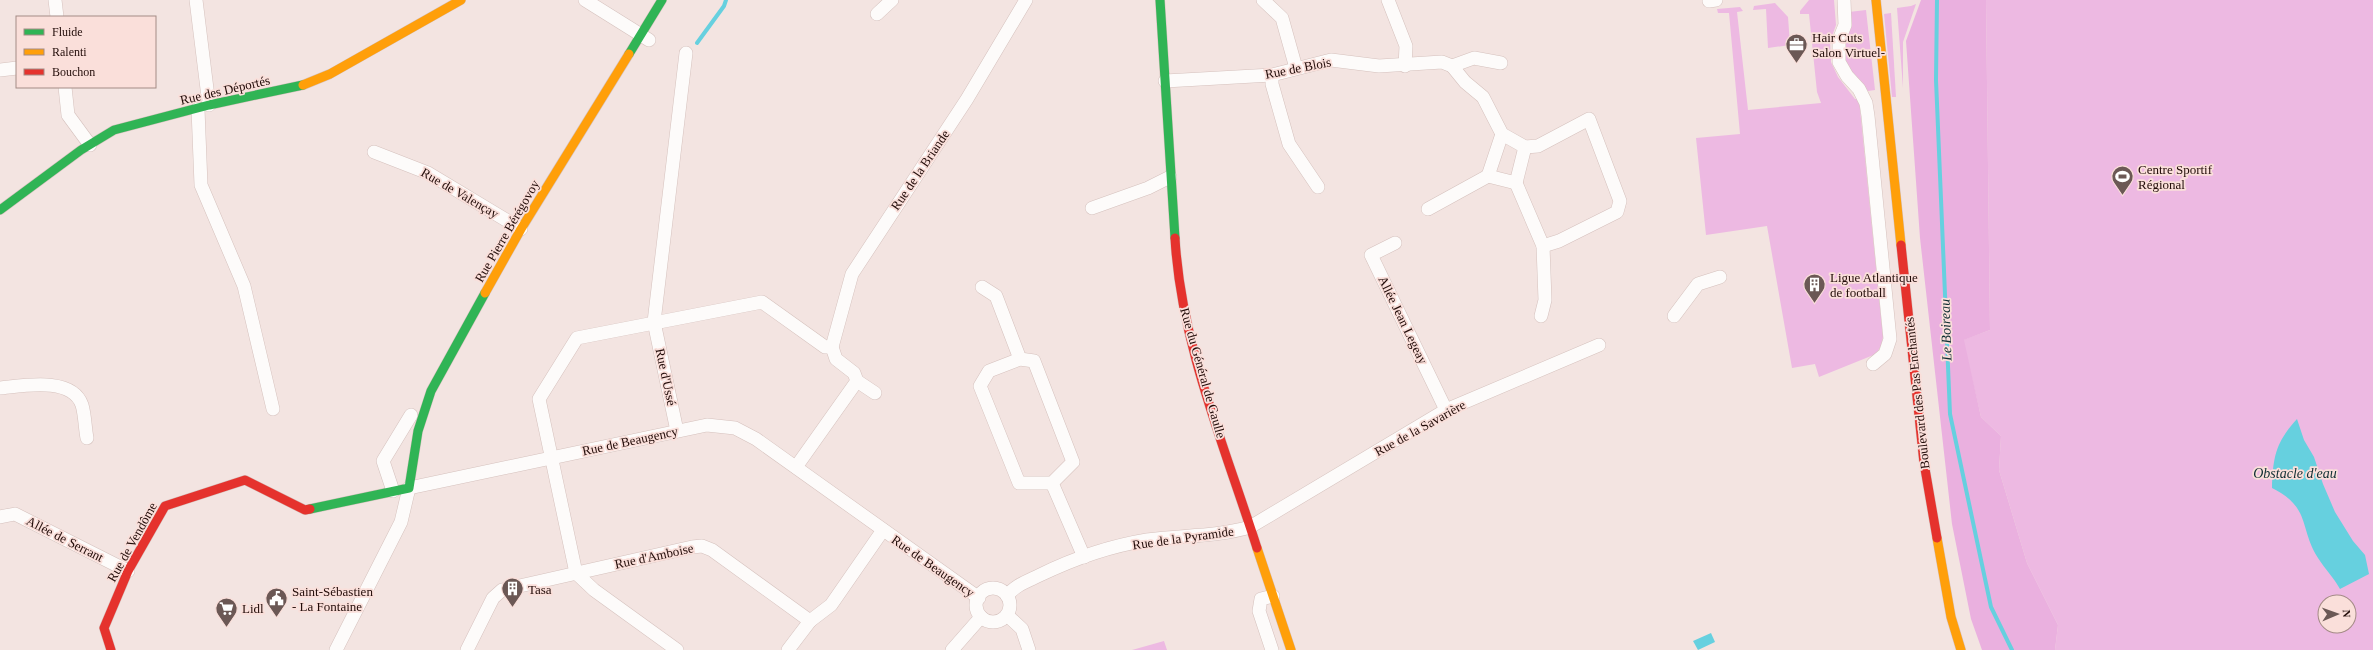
<svg xmlns="http://www.w3.org/2000/svg" width="2373" height="650" font-family="'Times New Roman',serif">
<rect width="100%" height="100%" fill="#f3e4e1"/>
<g fill="#edb9e2" fill-rule="evenodd">
<path d="M 1809,0 L 1834,0 L 1836,25 L 1830,42 L 1831,62 L 1838,77 L 1855,99 L 1859,99 L 1883,337 L 1881,346 L 1876,354 L 1819,377 L 1815,364 L 1792,368 L 1767,226 L 1706,235 L 1696,138 L 1740,134 L 1729,13 L 1718,13 L 1717,9 L 1740,7 L 1743,11 L 1737,12 L 1748,110 L 1821,103 L 1817,92 L 1809,14 L 1800,14 L 1800,11 Z"/>
<path d="M 1986,0 L 2373,0 L 2373,650 L 2055,650 L 2058,625 L 2027,563 L 1999,470 L 2001,436 L 1981,417 L 1963,340 L 1990,330 ZM 2325,602 L 2349,602 L 2349,626 L 2325,626 Z"/>
<path d="M 1775,3 L 1788,17 L 1790,45 L 1768,48 L 1766,9 L 1753,10 L 1754,6 Z"/>
<path d="M 1916,4 L 1903,42 L 1903,88 L 1897,8 L 1911,6 Z"/>
<path d="M 1866,10 L 1875,90 L 1868,91 C 1863,83 1856,78 1850,70 C 1841,57 1845,48 1848,34 C 1850,27 1849,19 1849,12 Z"/>
<path d="M 1891,13 L 1896,97 L 1892,97 L 1884,14 Z"/>
<path d="M 1164,641 L 1167,650 L 1132,650 Z"/>
</g>
<path fill="#eab0df" d="M 1921,0 L 1986,0 L 1990,330 L 1964,340 L 1981,417 L 2001,436 L 1999,470 L 2027,563 L 2058,625 L 2055,650 L 1982,650 L 1971,619 L 1952,524 L 1920,238 L 1906,41 Z"/>
<g fill="#66d0df">
<path d="M 2297,419 L 2304,440 L 2314,457 L 2323,484 L 2335,512 L 2353,541 L 2365,555 L 2369,574 L 2340,589 C 2334,578 2325,569 2318,558 C 2299,528 2311,507 2272,488 C 2273,456 2276,442 2297,419 Z"/>
<path d="M 1711,633 L 1715,642 L 1698,650 L 1693,641 Z"/>
</g>
<g fill="none" stroke-linecap="round" stroke-linejoin="round">
<g stroke="#66d0df" stroke-width="4">
<path d="M 1937,0 L 1936,80 L 1950,414 L 1991,607 L 2012,650"/>
<path d="M 697,43 L 724,6 L 726,0"/>
</g>
<defs>
<g id="street">
<path d="M 55,0 L 57,17"/>
<path d="M 196,0 L 209,105"/>
<path d="M 585,0 L 649,40"/>
<path d="M 1263,0 L 1282,18 L 1296,68"/>
<path d="M 1388,0 L 1406,46 L 1405,66"/>
<path d="M 1844,0 L 1845,25 L 1839,40 L 1839,62 L 1847,76 L 1859,89 L 1866,103 L 1868,116 L 1890,339 L 1885,354 L 1873,364"/>
<path d="M 1709,1 L 1716,0"/>
<path d="M 877,14 L 892,0"/>
<path d="M 1452,66 L 1465,82 L 1483,97 L 1502,134 L 1525,147 L 1538,146 L 1589,119 L 1620,201 L 1617,212 L 1559,241 L 1543,246"/>
<path d="M 0,70 L 17,68"/>
<path d="M 1272,75 L 1272,84 L 1289,144 L 1318,187"/>
<path d="M 1165,81 L 1272,75 L 1331,60 L 1379,66 L 1442,62 L 1452,66 L 1474,58 L 1501,63"/>
<path d="M 65,87 L 68,115 L 90,145"/>
<path d="M 198,109 L 201,185 L 244,286 L 273,409"/>
<path d="M 1502,134 L 1488,176 L 1516,183 L 1525,147"/>
<path d="M 374,152 L 428,173 L 521,229"/>
<path d="M 1516,183 L 1543,246 L 1545,300 L 1541,316"/>
<path d="M 1092,208 L 1148,188 L 1170,177"/>
<path d="M 1428,209 L 1488,176"/>
<path d="M 1395,243 L 1371,255 L 1446,410"/>
<path d="M 982,287 L 996,296 L 1020,359"/>
<path d="M 1674,316 L 1698,284 L 1720,277"/>
<path d="M 832,347 L 852,274 L 967,99 L 1026,0"/>
<path d="M 1020,359 L 1034,361 L 1073,462 L 1052,483 L 1019,483 L 980,386 L 989,371 Z"/>
<path d="M 857,381 L 875,393"/>
<path d="M 0,388 C 22,386 72,376 82,405 C 85,415 85,428 87,438"/>
<path d="M 677,431 L 654,322 L 686,53"/>
<path d="M 796,467 L 857,381 L 854,373 L 836,359 L 832,347"/>
<path d="M 1052,483 L 1084,557"/>
<path d="M 393,491 L 383,461 L 411,415"/>
<path d="M 0,517 L 15,514 L 128,571"/>
<circle cx="993" cy="605" r="17"/>
<path d="M 1007,596 C 1015,585 1028,581 1040,575 C 1073,559 1110,546 1147,540 C 1182,535 1216,537 1250,527 L 1446,410 L 1599,345"/>
<path d="M 1007,615 L 1022,629 L 1029,650"/>
<path d="M 336,650 L 401,522 L 409,488 L 707,425 L 735,428 L 756,439 L 979,598"/>
<path d="M 467,650 L 493,598 L 502,590 L 692,547 L 702,546 L 712,550 L 810,621 L 831,605 L 883,530"/>
<path d="M 677,650 L 594,590 L 576,573 L 539,399 L 577,338 L 762,302 L 825,347 L 832,347"/>
<path d="M 788,650 L 810,621"/>
<path d="M 952,650 L 981,617"/>
<path d="M 1272,650 L 1259,611 L 1261,599 L 1273,596"/>
</g>
<g id="fast">
<path d="M 1160,0 L 1175,238"/>
<path d="M 629,54 L 662,0"/>
<path d="M 0,210 L 81,150 L 114,130 L 209,105 L 303,85"/>
<path d="M 310,509 L 409,488 L 418,431 L 431,391 L 485,293"/>
</g>
<g id="slow">
<path d="M 1876,0 L 1901,245"/>
<path d="M 303,85 L 330,74 L 461,0"/>
<path d="M 485,293 L 521,229 L 629,54"/>
<path d="M 1937,538 L 1951,617 L 1961,650"/>
<path d="M 1257,548 L 1291,650"/>
</g>
<g id="jam">
<path d="M 1175,238 C 1181,345 1225,447 1257,548"/>
<path d="M 1901,245 L 1924,463 L 1937,538"/>
<path d="M 111,650 L 104,628 L 128,571 L 165,506 L 245,480 L 305,510 L 310,509"/>
</g>
</defs>
<use href="#street" stroke="#d5c1bd" stroke-width="14"/>
<use href="#fast" stroke="#d5c1bd" stroke-width="10"/>
<use href="#slow" stroke="#d5c1bd" stroke-width="10"/>
<use href="#jam" stroke="#d5c1bd" stroke-width="10"/>
<use href="#street" stroke="#fdfbfa" stroke-width="13"/>
<use href="#fast" stroke="#30b455" stroke-width="9"/>
<use href="#slow" stroke="#ff9f0a" stroke-width="9"/>
<use href="#jam" stroke="#e5322d" stroke-width="9"/>
</g>
<defs>
<symbol id="office-pin" viewBox="-11 -11 22 30"><path d="M0 17L-7.5 6A9.5 9.5 0 1 1 7.5 6Z" fill="#6b5855" stroke="#fadfda"/><path d="M-6-3h4V-5.5h4V-3h4V5H-6ZM-1-4.5V-3h2v-1.5ZM-6 0V1H6V0Z" fill="#fff"/></symbol>
<symbol id="stadium-pin" viewBox="-11 -11 22 30"><path d="M0 17L-7.5 6A9.5 9.5 0 1 1 7.5 6Z" fill="#6b5855" stroke="#fadfda"/><path d="M0-5a6.5 5 0 1 0 0 10a6.5 5 0 1 0 0-10ZM-3.5-1.8h7v3.6h-7Z" fill="#fff"/></symbol>
<symbol id="building-pin" viewBox="-11 -11 22 30"><path d="M0 17L-7.5 6A9.5 9.5 0 1 1 7.5 6Z" fill="#6b5855" stroke="#fadfda"/><path d="M-4-6H4V6H1V3H-1V6H-4ZM-2.5-4.3h1.7v1.8h-1.7ZM.8-4.3h1.7v1.8H.8ZM-2.5-1h1.7V.8h-1.7ZM.8-1h1.7V.8H.8Z" fill="#fff"/></symbol>
<symbol id="civic-pin" viewBox="-11 -11 22 30"><path d="M0 17L-7.5 6A9.5 9.5 0 1 1 7.5 6Z" fill="#6b5855" stroke="#fadfda"/><path d="M-.6-6.5H3V-4.5H.6V-3L4-1V1h2V6H-6V1h2V-1L-.6-3ZM-1.2 2.5V6h2.4V2.5Z" fill="#fff"/></symbol>
<symbol id="supermarket-pin" viewBox="-11 -11 22 30"><path d="M0 17L-7.5 6A9.5 9.5 0 1 1 7.5 6Z" fill="#6b5855" stroke="#fadfda"/><path d="M-6-5.5h2.5l.6 2H6L4.5 2H-2.5L-4.4-4H-6ZM-1.5 3.2a1.3 1.3 0 1 0 .1 0ZM3 3.2a1.3 1.3 0 1 0 .1 0Z" fill="#fff"/></symbol>
</defs>
<g fill-rule="evenodd">
<use href="#office-pin" x="1784" y="32" width="25" height="34"/>
<use href="#stadium-pin" x="2110" y="164" width="25" height="34"/>
<use href="#building-pin" x="1802" y="272" width="25" height="34"/>
<use href="#building-pin" x="500" y="576" width="25" height="34"/>
<use href="#civic-pin" x="264" y="586" width="25" height="34"/>
<use href="#supermarket-pin" x="214" y="596" width="25" height="34"/>
</g>
<g text-anchor="middle" dominant-baseline="central" stroke-width="3.5" stroke-linejoin="round" paint-order="stroke">
<g font-size="13" fill="#220c09" stroke="#fadfda" text-anchor="start">
<text x="1812" y="37">Hair Cuts<tspan x="1812" dy="15">Salon Virtuel-</tspan></text>
<text x="2138" y="169">Centre Sportif<tspan x="2138" dy="15">Régional</tspan></text>
<text x="1830" y="277">Ligue Atlantique<tspan x="1830" dy="15">de football</tspan></text>
<text x="528" y="589">Tasa</text>
<text x="292" y="591">Saint-Sébastien<tspan x="292" dy="15">- La Fontaine</tspan></text>
<text x="242" y="608">Lidl</text>
</g>
<g font-size="13" fill="#220c09" stroke="#fadfda">
<text transform="translate(1298 68) rotate(-11)">Rue de Blois</text>
<text transform="translate(225 90) rotate(-13)">Rue des Déportés</text>
<text transform="translate(920 170) rotate(-56)">Rue de la Briande</text>
<text transform="translate(460 193) rotate(30)">Rue de Valençay</text>
<text transform="translate(507 231) rotate(-60)">Rue Pierre Bérégovoy</text>
<text transform="translate(1403 320) rotate(64)">Allée Jean Legeay</text>
<text transform="translate(1203 373) rotate(74)">Rue du Général de Gaulle</text>
<text transform="translate(666 377) rotate(78)">Rue d'Ussé</text>
<text transform="translate(1917 393) rotate(-96)">Boulevard des Pas Enchantés</text>
<text transform="translate(1420 428) rotate(-29)">Rue de la Savarière</text>
<text transform="translate(630 441) rotate(-12)">Rue de Beaugency</text>
<text transform="translate(1183 538) rotate(-8)">Rue de la Pyramide</text>
<text transform="translate(65 539) rotate(27)">Allée de Serrant</text>
<text transform="translate(132 542) rotate(-61)">Rue de Vendôme</text>
<text transform="translate(654 556) rotate(-12)">Rue d'Amboise</text>
<text transform="translate(933 566) rotate(35)">Rue de Beaugency</text>
</g>
<g font-size="14" font-style="italic" fill="#102f34" stroke="#fadfda">
<text transform="translate(1946 330) rotate(-92)">Le Boireau</text>
<text x="2295" y="473">Obstacle d'eau</text>
</g>
</g>
<rect x="16" y="16" width="140" height="72" fill="#fadfda" stroke="#a48b86"/>
<rect x="24" y="29" width="20" height="6" fill="#30b455" stroke="#a48b86"/>
<text x="52" y="36" font-size="12" fill="#220c09">Fluide</text>
<rect x="24" y="49" width="20" height="6" fill="#ff9f0a" stroke="#a48b86"/>
<text x="52" y="56" font-size="12" fill="#220c09">Ralenti</text>
<rect x="24" y="69" width="20" height="6" fill="#e5322d" stroke="#a48b86"/>
<text x="52" y="76" font-size="12" fill="#220c09">Bouchon</text>
<g transform="translate(2337 614) rotate(88)"><circle r="19" fill="#fadfda" stroke="#a48b86"/>
<path d="M0-3L7 15L0 10L-7 15Z" fill="#6b5855"/>
<text y="-6" font-size="11" font-weight="bold" text-anchor="middle" fill="#220c09">N</text>
</g>
</svg>
